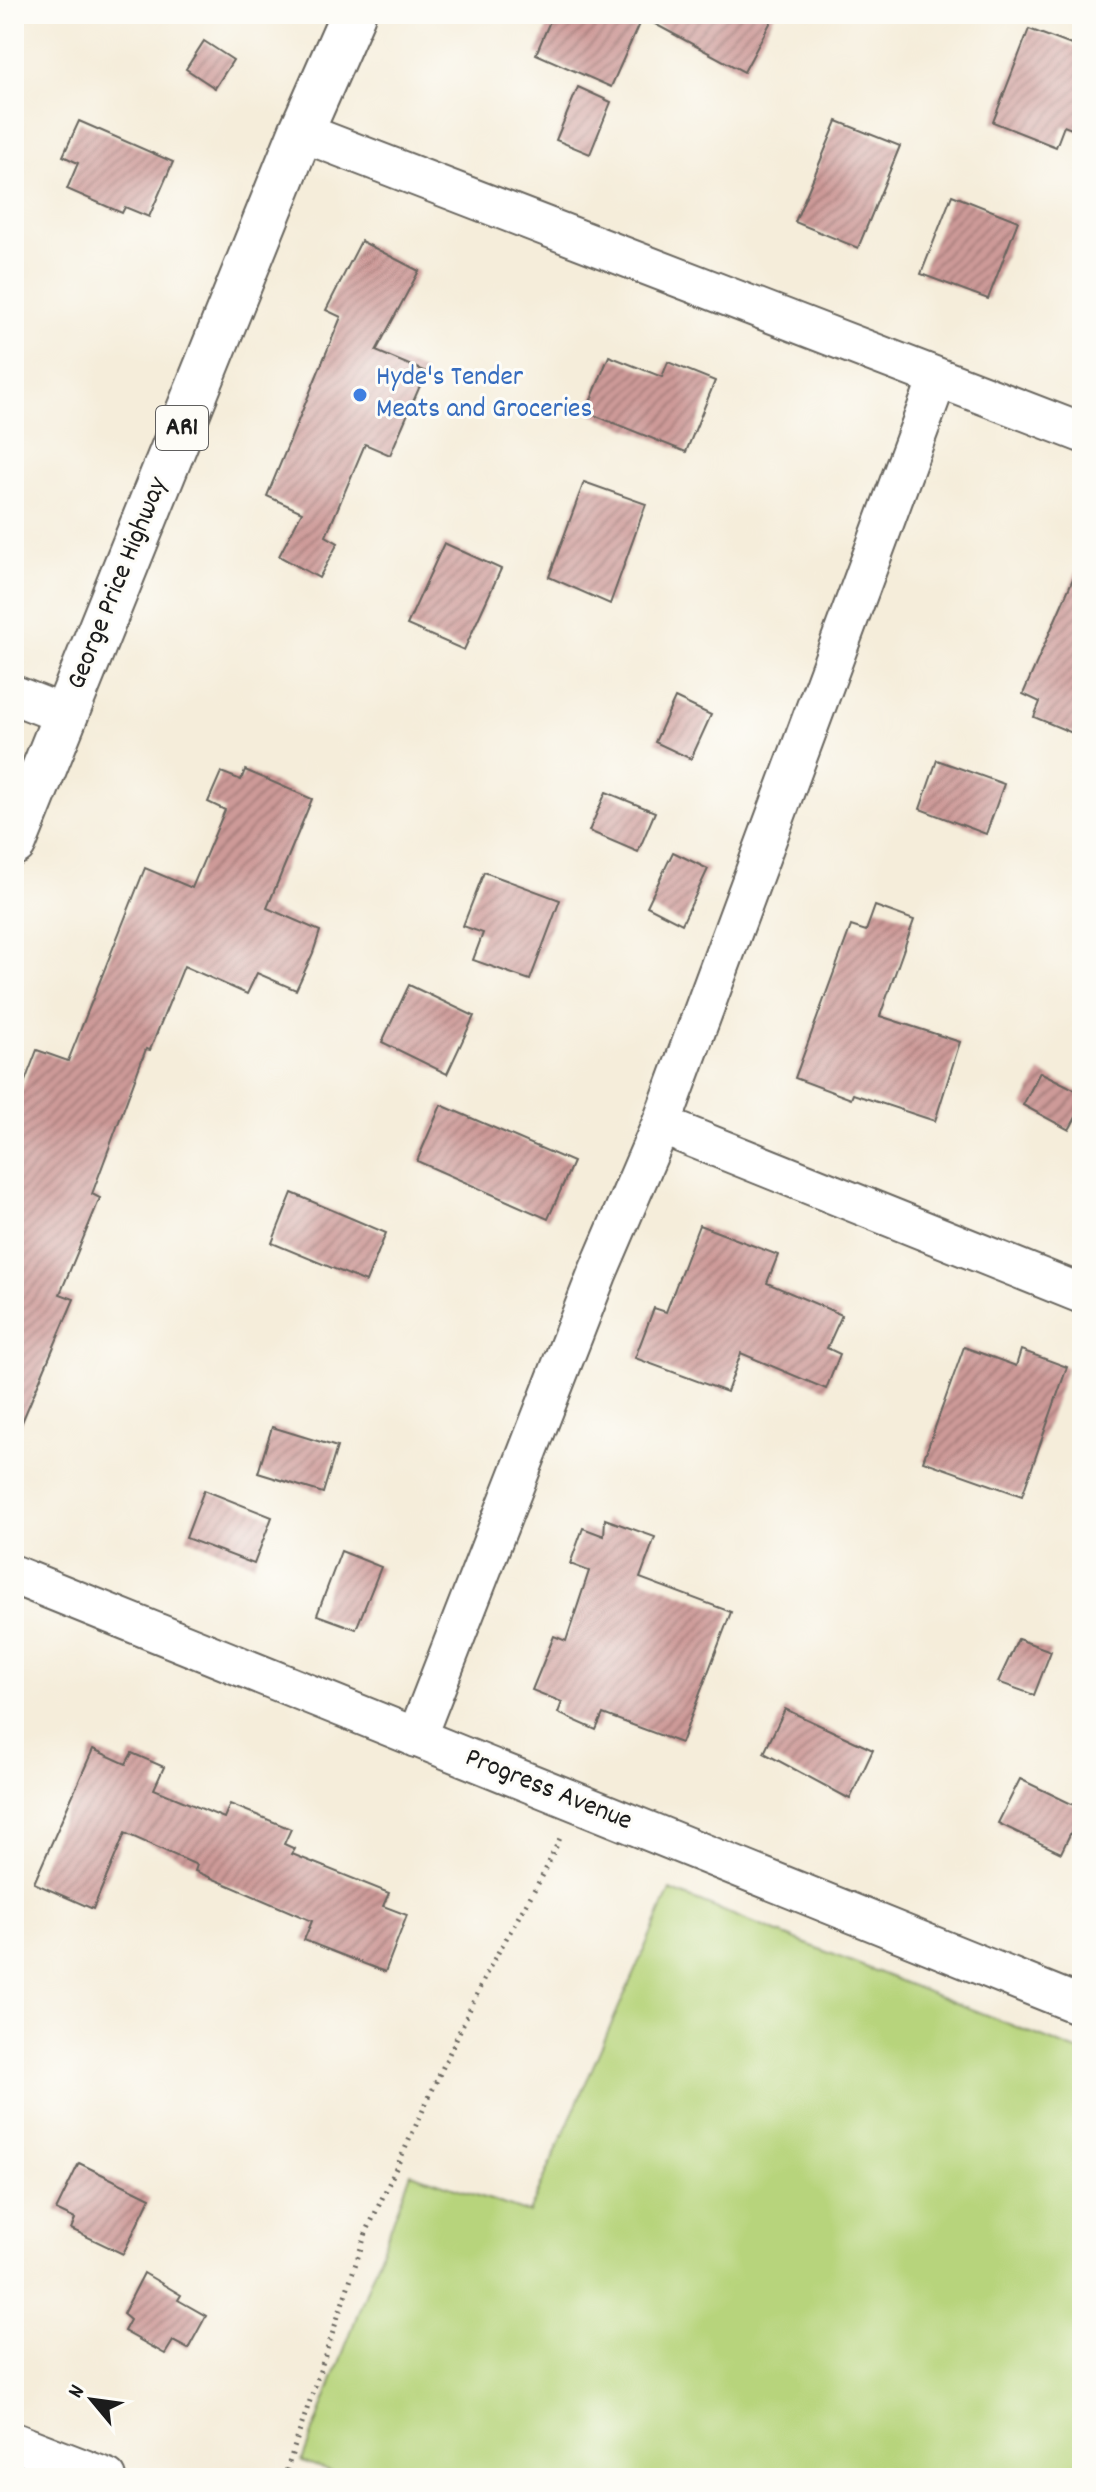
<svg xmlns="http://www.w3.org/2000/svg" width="1096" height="2492" font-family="Dekko,sans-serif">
<defs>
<pattern id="building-hatch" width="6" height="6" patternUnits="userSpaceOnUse" patternTransform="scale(2)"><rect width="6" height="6" fill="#cd9a98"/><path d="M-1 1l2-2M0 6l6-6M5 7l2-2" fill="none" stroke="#a67d7b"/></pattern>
</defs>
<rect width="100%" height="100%" fill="#fdfcf7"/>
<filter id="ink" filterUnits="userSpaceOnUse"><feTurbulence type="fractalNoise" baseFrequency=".0125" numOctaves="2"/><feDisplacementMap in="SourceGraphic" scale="16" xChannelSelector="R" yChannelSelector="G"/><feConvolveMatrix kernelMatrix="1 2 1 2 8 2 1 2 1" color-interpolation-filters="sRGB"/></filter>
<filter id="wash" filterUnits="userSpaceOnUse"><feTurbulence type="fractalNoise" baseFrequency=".006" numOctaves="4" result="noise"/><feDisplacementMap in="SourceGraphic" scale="32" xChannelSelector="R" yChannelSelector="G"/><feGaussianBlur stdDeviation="1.8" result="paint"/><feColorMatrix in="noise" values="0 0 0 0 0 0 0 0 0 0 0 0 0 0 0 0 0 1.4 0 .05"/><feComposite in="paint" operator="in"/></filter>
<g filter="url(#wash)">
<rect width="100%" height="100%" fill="#f5edda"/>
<path fill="#b7d47b" stroke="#6a784c" stroke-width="2" d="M 670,1890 L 1082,2053 L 1082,2478 L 347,2478 L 302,2461 L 411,2173 L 529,2213 Z"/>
<g id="blocks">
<g fill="url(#building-hatch)">
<path d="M 553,14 L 775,14 L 744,72 L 642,17 L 611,87 L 536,54 Z"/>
<path d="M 1029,29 L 1082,49 L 1082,133 L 1064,126 L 1056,147 L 993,122 Z"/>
<path d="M 204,41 L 233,60 L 215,88 L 186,69 Z"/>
<path d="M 578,87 L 611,102 L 590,154 L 556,140 Z"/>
<path d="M 79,121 L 173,162 L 149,217 L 125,207 L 122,213 L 67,189 L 78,163 L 63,156 Z"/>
<path d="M 837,121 L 900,146 L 858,248 L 795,222 Z"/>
<path d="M 952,195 L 1018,221 L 988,299 L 921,274 Z"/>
<path d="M 361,241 L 419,271 L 376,351 L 426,372 L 390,455 L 365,444 L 326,536 L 338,543 L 319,578 L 279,556 L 302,512 L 267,496 L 341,317 L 326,310 Z"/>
<path d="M 609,356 L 662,377 L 668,362 L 715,381 L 686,452 L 586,412 Z"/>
<path d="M 584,482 L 646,504 L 610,604 L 549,577 Z"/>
<path d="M 444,543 L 501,569 L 464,650 L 407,625 Z"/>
<path d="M 1082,558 L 1082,737 L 1034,717 L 1040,702 L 1023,694 Z"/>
<path d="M 675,698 L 711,715 L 691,759 L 655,742 Z"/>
<path d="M 937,760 L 1004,784 L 986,834 L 920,809 Z"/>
<path d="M 245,770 L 312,799 L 267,908 L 320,931 L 313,953 L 296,990 L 257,973 L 247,994 L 184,966 L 150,1050 L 146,1049 L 92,1194 L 100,1198 L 60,1294 L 74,1299 L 14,1441 L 14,1110 L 37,1050 L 68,1061 L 145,868 L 192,888 L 225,810 L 208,802 L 221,772 L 241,780 Z"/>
<path d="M 606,792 L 655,812 L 638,852 L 589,831 Z"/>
<path d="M 673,852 L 708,869 L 682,924 L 647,906 Z"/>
<path d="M 484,872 L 560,900 L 530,980 L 473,960 L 483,933 L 463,926 Z"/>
<path d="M 875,906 L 914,920 L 880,1016 L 960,1042 L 935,1121 L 853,1094 L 851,1099 L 795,1078 L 851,926 L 866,931 Z"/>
<path d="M 409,985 L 474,1016 L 447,1074 L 382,1042 Z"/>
<path d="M 1040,1072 L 1082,1093 L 1082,1106 L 1069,1130 L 1023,1105 Z"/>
<path d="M 441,1105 L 573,1162 L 548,1219 L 417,1161 Z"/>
<path d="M 292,1193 L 386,1233 L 366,1282 L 272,1243 Z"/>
<path d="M 699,1225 L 778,1255 L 767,1283 L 842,1315 L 827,1348 L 840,1354 L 826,1389 L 741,1353 L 727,1392 L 635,1358 L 654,1308 L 666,1312 Z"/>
<path d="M 964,1347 L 1016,1366 L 1021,1350 L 1067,1367 L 1022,1496 L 923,1461 Z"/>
<path d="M 272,1427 L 337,1447 L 323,1493 L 258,1473 Z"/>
<path d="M 204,1490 L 272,1517 L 254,1564 L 186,1538 Z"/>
<path d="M 605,1519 L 655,1537 L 640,1578 L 731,1612 L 681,1743 L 603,1714 L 596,1730 L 558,1713 L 562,1702 L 532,1690 L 554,1636 L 566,1641 L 589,1571 L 570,1564 L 583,1528 L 604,1536 Z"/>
<path d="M 341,1551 L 381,1567 L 356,1629 L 317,1615 Z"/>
<path d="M 1018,1639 L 1051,1651 L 1034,1695 L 998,1682 Z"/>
<path d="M 785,1709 L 873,1750 L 850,1799 L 764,1753 Z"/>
<path d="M 93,1749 L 126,1764 L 132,1753 L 164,1767 L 154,1789 L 224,1818 L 230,1804 L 291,1829 L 284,1844 L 295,1849 L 292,1854 L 389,1893 L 383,1906 L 407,1915 L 385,1972 L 304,1940 L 312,1921 L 195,1871 L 197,1865 L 125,1833 L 93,1909 L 34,1883 Z"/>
<path d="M 1020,1779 L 1082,1809 L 1061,1853 L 998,1823 Z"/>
<path d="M 79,2163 L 150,2198 L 123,2254 L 71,2229 L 75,2219 L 56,2210 Z"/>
<path d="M 144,2273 L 181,2295 L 178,2300 L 206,2316 L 188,2349 L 173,2341 L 165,2354 L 124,2331 L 130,2320 L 123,2314 Z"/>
</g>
</g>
</g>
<g filter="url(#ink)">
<use href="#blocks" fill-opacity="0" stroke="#68655e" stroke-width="2"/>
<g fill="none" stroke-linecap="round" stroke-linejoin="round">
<defs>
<g id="street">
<path d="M 301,132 L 1082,433"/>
<path d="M 14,695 L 65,715"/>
<path d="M 661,1125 L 1082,1294"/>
<path d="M 14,1575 L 1082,2006"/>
<path d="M 416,1738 L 597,1274 L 661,1125 L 938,378"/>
<path d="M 14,2442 L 107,2478"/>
</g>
<path id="highway" d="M 14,843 L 301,132 L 353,14"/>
</defs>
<use href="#street" stroke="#68655e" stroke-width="42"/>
<use href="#highway" stroke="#68655e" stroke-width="48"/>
<path stroke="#68655e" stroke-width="5" stroke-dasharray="2 6" stroke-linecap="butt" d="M 284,2478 L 366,2233 L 488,1970 L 544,1873 L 560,1838"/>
<use href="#street" stroke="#fff" stroke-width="38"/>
<use href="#highway" stroke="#fff" stroke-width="44"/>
</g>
</g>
<circle fill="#3f7fe0" stroke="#fdfcf7" stroke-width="3" cx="360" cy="395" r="8"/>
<g text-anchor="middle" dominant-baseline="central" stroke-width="6" stroke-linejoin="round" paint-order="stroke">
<rect fill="#fdfcf7" stroke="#605f5e" stroke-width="2" x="156" y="406" width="52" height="44" rx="6"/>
<g font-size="26" font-weight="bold" fill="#1c1c1c">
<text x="182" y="428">AR1</text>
</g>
<g font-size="28" fill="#366cbe" stroke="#fdfcf7" text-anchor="start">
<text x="376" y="379">Hyde's Tender<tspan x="376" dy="32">Meats and Groceries</tspan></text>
</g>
<g font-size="28" fill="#1c1c1c" stroke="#fdfcf7">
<text transform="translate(119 584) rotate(-68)">George Price Highway</text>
<text transform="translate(548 1791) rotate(22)">Progress Avenue</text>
</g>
</g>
<rect width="1096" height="2492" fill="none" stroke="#fdfcf7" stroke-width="48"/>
<g transform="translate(92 2400) rotate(299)" stroke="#fdfcf7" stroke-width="6" paint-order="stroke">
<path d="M0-6L14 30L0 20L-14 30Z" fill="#1c1c1c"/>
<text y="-12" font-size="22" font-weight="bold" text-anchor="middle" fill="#1c1c1c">N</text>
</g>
</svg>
